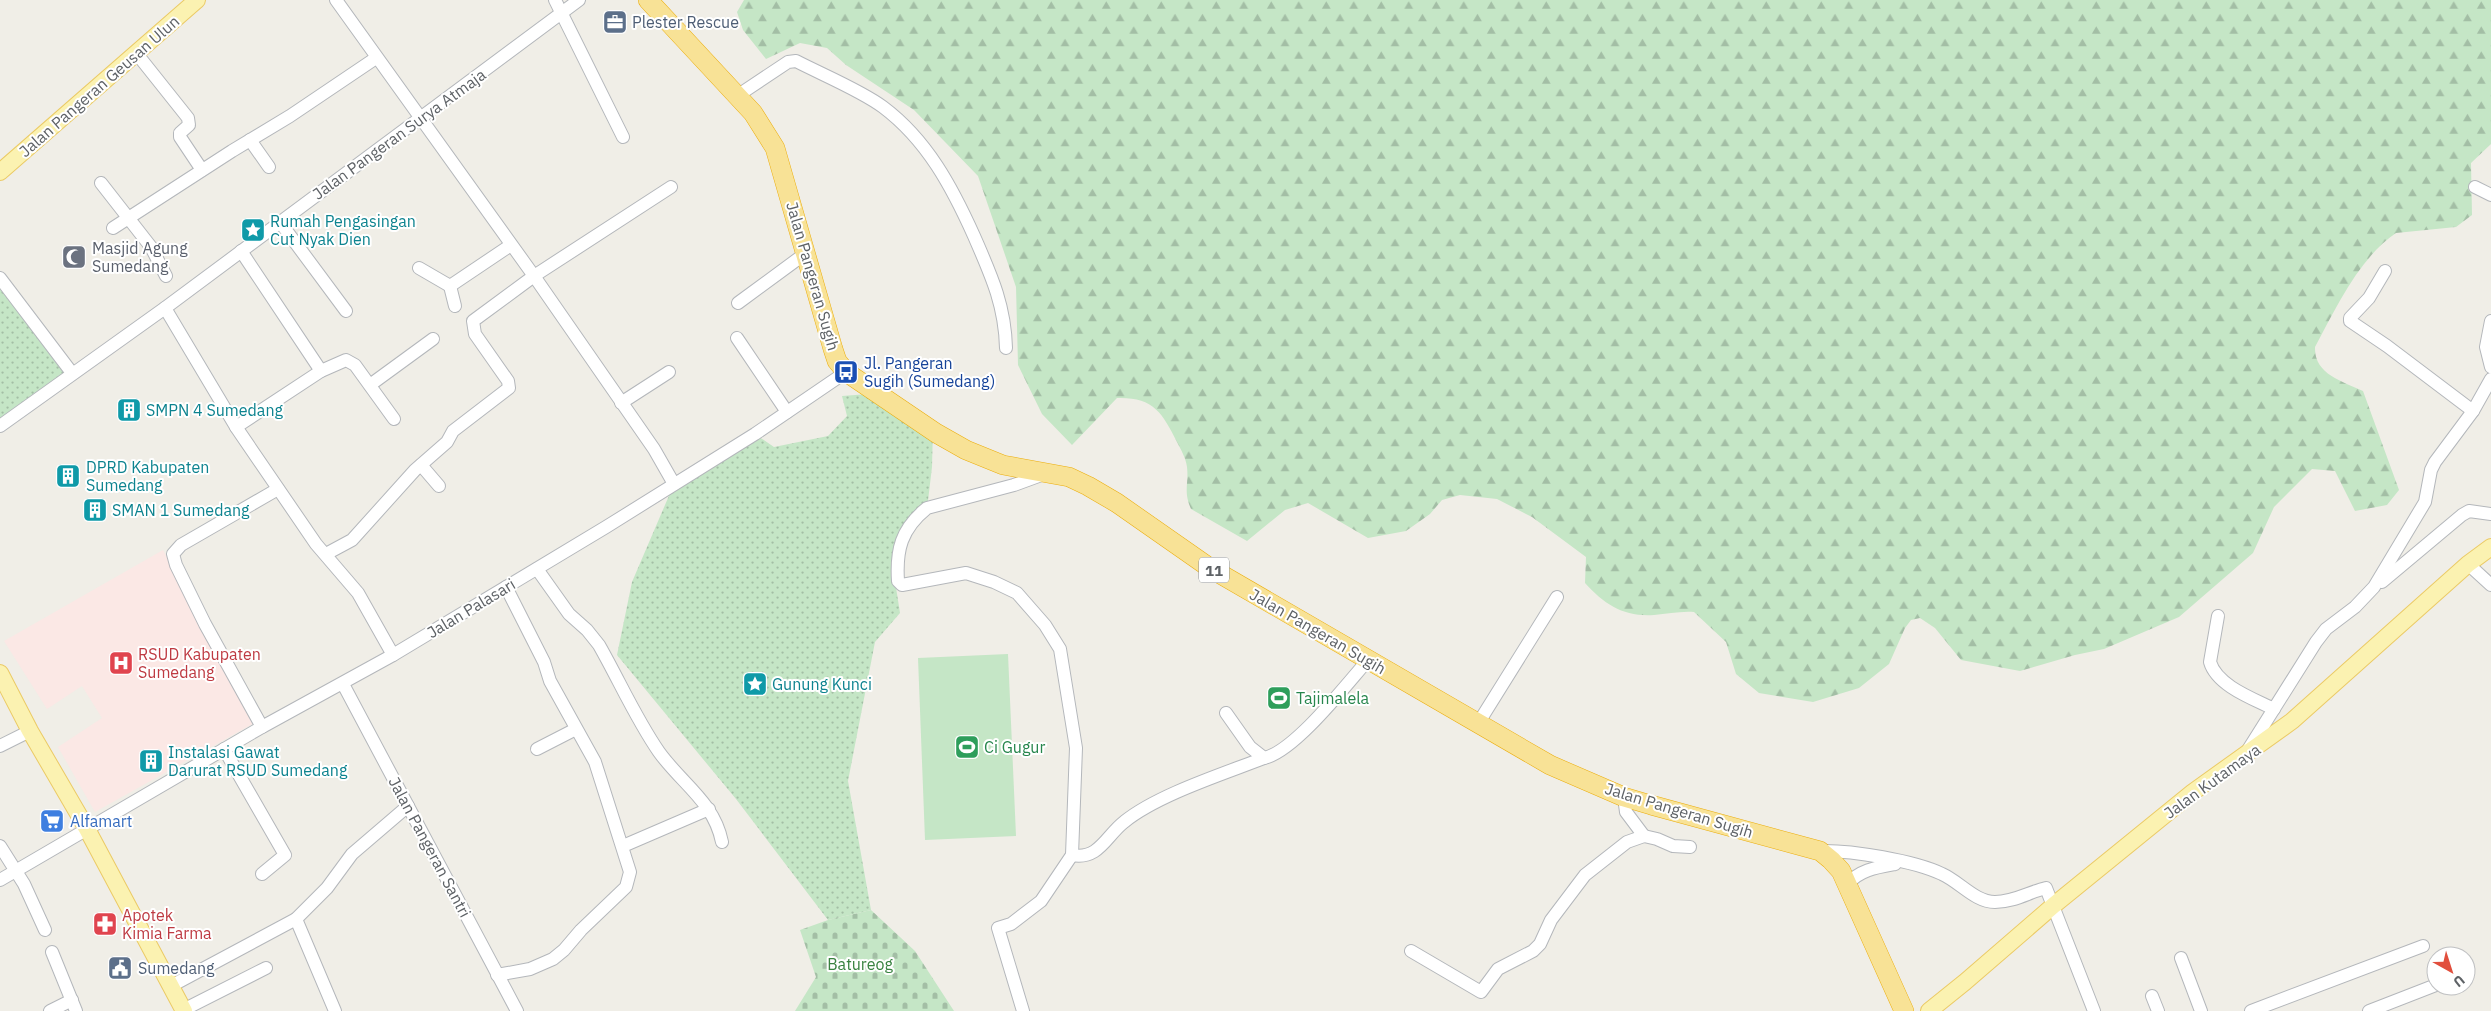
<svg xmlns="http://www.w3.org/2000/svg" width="2491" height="1011" font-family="'IBM Plex Sans',sans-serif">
<defs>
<pattern id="forest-firs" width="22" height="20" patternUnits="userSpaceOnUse" patternTransform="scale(1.25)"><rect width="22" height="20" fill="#c5e6c6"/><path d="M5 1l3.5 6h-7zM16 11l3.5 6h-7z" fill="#a3bea5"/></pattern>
<pattern id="cemetery-stones" width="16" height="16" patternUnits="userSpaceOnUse" patternTransform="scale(1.25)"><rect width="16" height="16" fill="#c5e6c6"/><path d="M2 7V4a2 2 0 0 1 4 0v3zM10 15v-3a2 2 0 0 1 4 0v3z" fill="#a3bea5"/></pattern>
<pattern id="park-dots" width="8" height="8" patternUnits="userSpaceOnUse" patternTransform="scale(1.25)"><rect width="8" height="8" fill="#c5e6c6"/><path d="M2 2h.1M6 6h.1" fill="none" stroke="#a3bea5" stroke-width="1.8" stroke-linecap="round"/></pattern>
</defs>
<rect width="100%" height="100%" fill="#f0eee7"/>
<path fill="#fbe8e5" d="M 163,550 L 256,722 L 95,812 L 58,747 L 102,718 L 82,686 L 47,709 L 4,641 Z"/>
<path fill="url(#forest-firs)" d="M 744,0 L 2491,0 L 2491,144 L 2471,163 L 2472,215 L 2456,227 L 2396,233 C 2359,258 2336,308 2315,347 C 2314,374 2342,381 2363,391 L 2399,490 L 2387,505 L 2355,511 L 2335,471 L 2312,469 L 2274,507 L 2253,553 L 2179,617 L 2104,649 L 2075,655 L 2020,671 L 1961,660 L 1935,628 L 1920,618 L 1911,620 L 1905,628 L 1889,664 L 1859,688 L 1813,702 L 1759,693 L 1736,674 L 1726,642 L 1694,612 C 1680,611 1668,614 1654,615 C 1624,617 1605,605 1585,583 L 1586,557 L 1532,517 L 1497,499 L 1460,495 L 1442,500 L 1430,514 L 1406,531 L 1368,538 L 1308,503 L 1285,510 L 1247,541 L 1191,509 C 1183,491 1189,484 1187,467 C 1186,458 1181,450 1177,442 C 1162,412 1153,397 1117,398 L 1072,445 L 1042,414 L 1018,365 L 1016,287 L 978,176 L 914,110 L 846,65 L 827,48 L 800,43 L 766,59 L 743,30 L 737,12 Z"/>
<path fill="url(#cemetery-stones)" d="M 871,910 L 915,951 L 954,1011 L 795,1011 L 816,977 L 800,930 L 828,920 Z"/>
<g fill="url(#park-dots)">
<path d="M 0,285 L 71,372 L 0,424 Z"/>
<path d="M 881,393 L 933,427 L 932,467 L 927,509 L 901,550 L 895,581 L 900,613 L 875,642 L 848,781 L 871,910 L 828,920 L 736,799 L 617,655 L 632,582 L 674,484 L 755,434 L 774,447 L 828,436 L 847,416 L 842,396 Z"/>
</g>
<path fill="#c5e6c6" d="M 1008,654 L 1016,836 L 925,840 L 918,658 Z"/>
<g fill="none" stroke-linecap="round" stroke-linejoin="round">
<defs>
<g id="minor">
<path d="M 336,0 L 534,276 L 654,449 L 674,484"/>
<path d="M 555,0 L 623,137"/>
<path d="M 137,54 L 188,118 L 189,125 L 180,133 L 180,137 L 202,170"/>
<path d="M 737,96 L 788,62 L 796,61 C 821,74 862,91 883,107 C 927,140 952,187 974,236 C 991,275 1005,305 1006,348"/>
<path d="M 250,140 L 269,167"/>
<path d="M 101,183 L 151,247 L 166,276"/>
<path d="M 2475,187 L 2491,195"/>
<path d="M 280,222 L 346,311"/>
<path d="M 113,228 L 232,151 L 290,116 L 376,58"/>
<path d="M 241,251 L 321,371"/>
<path d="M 419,268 L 450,286 L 511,245"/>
<path d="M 2385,271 L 2369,298 L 2350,318 L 2350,321 L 2387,346 L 2473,411"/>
<path d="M 0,278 L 72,373"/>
<path d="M 450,286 L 455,306"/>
<path d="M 738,303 L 806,253"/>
<path d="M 165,308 L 236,427 L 316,544 L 358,593 L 393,655"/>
<path d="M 2491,321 L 2486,347 L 2491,367"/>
<path d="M 737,338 L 787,412"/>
<path d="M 370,385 L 433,339"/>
<path d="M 621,403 L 669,372"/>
<path d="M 0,426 L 165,308 L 579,0"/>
<path d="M 236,427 L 321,371 L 346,360 L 355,365 L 394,419"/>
<path d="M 421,465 L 439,486"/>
<path d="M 326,554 L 352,540 L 415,470 L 447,442 L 453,431 L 509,388 L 508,381 L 475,334 L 473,321 L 534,276 L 671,187"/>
<path d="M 2468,564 L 2491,585"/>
<path d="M 537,569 L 569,614 L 587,630 L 599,645 C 619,680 636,719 659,752 C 682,784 714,802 722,842"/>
<path d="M 2382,582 L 2462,515 L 2469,511 L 2491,514"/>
<path d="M 2218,616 L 2210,662 C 2217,686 2254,699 2274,709"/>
<path d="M 343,684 L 517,1011"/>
<path d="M 1226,713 L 1250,747 L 1264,758 C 1294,752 1346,685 1368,660"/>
<path d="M 1479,722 L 1557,597"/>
<path d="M 262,727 L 205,624 L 176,565 L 173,554 L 181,545 L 278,489"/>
<path d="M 0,746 L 30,731"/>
<path d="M 224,749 L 285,855 L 262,874"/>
<path d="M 537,749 L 576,729"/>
<path d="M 2248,750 L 2316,642 L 2326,629 L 2355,607 L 2374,587 L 2425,502 L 2431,470 L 2435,462 L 2473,411 L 2491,379"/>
<path d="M 1644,836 L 1657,839 L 1673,846 L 1690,847"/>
<path d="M 0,846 L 24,884 L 45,930"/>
<path d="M 623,846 L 709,809"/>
<path d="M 1820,851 C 1851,850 1915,861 1942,874 C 1960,882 1975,902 1995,902 C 2014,902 2029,892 2046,888 L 2094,1011"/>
<path d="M 1072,855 C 1099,860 1106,836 1124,822 C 1157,795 1223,774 1264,758"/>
<path d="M 0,880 L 262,727 L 393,655 L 606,527 L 755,434 L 846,372"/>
<path d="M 1847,885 C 1858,870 1878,867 1895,864"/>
<path d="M 296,919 L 327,888 L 352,854 L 408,806"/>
<path d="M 1411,951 L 1481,992 L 1498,969 L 1533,951 L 1540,944 L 1551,920 L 1585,875 L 1627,842 L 1644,836 L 1626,812 L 1624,797"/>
<path d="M 52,952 L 76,1011"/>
<path d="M 2181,958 L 2201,1011"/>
<path d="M 497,975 L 530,969 L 553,959 L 564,950 L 581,930 L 626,887 L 630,872 L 595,762 L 550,681 L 544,662 L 506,587"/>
<path d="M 171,986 L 296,919 L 335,1011"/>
<path d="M 2152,996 L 2158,1011"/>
<path d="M 183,1010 L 266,968"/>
<path d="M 50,1011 L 72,1000"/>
<path d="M 1023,1011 L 998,928 L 1011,924 L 1041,901 L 1072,855 L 1076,748 L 1060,649 L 1045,625 L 1017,593 L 994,582 L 966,573 L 902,585 L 898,581 C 896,550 901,529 927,508 L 1014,485 L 1044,474"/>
<path d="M 2251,1011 L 2423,946"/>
<path d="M 2369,1011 L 2436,985"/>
</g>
<g id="major">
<path d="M 0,172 L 197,0"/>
<path d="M 0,673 L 30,731 L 87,829 L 184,1011"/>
<path d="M 1929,1011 L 1965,982 L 2054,905 L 2193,792 L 2292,721 L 2468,564 L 2491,547"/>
</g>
<path id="highway" d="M 648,0 L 753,113 L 775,148 L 833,349 L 837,361 L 846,372 L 936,433 L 966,450 L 1003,465 L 1069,477 L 1088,486 L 1117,503 L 1210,568 L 1550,765 L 1624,797 L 1651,805 L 1820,851 L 1831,860 L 1841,871 L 1904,1011"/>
</defs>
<use href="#minor" stroke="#b4b7bb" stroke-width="14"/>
<use href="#major" stroke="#ebca65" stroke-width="18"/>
<use href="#highway" stroke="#ebad0c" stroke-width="20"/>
<use href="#minor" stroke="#fff" stroke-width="12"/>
<use href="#major" stroke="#fbf2b1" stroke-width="16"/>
<use href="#highway" stroke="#f8e296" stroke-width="19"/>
</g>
<defs>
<symbol id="office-square" viewBox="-11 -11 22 22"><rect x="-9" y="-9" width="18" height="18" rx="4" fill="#5c6f8a" stroke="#fff"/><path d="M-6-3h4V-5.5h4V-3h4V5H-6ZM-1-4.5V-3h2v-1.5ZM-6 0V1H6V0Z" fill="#fff"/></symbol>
<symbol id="sight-square" viewBox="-11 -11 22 22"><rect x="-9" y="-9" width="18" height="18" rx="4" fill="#0f9aa8" stroke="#fff"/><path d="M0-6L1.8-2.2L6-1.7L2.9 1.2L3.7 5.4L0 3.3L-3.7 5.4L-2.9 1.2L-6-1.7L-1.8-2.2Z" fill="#fff"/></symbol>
<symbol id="mosque-square" viewBox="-11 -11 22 22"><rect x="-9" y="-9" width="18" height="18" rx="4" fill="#6b7280" stroke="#fff"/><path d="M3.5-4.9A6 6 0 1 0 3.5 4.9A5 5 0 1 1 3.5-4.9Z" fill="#fff"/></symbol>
<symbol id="bus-square" viewBox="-11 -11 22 22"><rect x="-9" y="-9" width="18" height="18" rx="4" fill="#1a4fb4" stroke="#fff"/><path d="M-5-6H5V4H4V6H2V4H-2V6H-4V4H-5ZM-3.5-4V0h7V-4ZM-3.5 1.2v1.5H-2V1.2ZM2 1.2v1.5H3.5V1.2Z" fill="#fff"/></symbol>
<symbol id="building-square" viewBox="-11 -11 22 22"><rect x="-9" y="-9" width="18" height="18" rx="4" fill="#0f9aa8" stroke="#fff"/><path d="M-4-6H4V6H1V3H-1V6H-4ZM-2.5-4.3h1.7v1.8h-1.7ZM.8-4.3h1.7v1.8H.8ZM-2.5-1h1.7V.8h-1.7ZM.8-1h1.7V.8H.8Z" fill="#fff"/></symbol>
<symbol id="hospital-square" viewBox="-11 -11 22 22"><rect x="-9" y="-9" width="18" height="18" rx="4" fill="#e0444e" stroke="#fff"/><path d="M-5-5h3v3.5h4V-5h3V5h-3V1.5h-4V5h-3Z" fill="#fff"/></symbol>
<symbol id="stadium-square" viewBox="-11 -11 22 22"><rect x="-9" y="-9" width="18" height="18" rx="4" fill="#2e9e5b" stroke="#fff"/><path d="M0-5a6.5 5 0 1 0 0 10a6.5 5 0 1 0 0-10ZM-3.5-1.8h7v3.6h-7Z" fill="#fff"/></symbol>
<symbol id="supermarket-square" viewBox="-11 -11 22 22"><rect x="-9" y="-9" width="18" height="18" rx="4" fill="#3f7fe0" stroke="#fff"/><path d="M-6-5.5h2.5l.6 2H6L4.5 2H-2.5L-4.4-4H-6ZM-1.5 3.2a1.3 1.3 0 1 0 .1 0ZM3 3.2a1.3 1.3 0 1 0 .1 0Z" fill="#fff"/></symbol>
<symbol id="pharmacy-square" viewBox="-11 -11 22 22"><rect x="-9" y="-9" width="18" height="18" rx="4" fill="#e0444e" stroke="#fff"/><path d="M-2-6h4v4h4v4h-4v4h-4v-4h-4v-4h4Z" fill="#fff"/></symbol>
<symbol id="civic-square" viewBox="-11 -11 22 22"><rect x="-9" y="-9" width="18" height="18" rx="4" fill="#5c6f8a" stroke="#fff"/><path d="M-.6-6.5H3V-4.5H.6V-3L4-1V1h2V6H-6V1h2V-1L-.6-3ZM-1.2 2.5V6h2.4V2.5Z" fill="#fff"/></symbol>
</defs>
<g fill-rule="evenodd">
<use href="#office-square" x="601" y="8" width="28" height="28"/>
<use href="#sight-square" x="239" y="216" width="28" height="28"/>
<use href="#mosque-square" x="60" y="243" width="28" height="28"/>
<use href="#bus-square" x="832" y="358" width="28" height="28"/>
<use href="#building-square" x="115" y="396" width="28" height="28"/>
<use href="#building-square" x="54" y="462" width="28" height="28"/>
<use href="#building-square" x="81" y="496" width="28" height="28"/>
<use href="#hospital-square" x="107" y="649" width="28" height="28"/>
<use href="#sight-square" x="741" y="670" width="28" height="28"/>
<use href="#stadium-square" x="1265" y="684" width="28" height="28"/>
<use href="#stadium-square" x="953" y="733" width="28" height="28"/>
<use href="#building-square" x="137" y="747" width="28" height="28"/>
<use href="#supermarket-square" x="38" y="807" width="28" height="28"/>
<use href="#pharmacy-square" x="91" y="910" width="28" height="28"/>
<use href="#civic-square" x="106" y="954" width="28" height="28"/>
</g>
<g text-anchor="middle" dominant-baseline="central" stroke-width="4" stroke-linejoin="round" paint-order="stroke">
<rect fill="#fff" stroke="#8e9194" stroke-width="1" x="1199" y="557.5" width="30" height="25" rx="4"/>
<g font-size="15" font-weight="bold" fill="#5e6266">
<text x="1214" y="570">11</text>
</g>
<g font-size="16" fill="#4e5e75" stroke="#fff" text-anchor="start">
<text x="632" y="22">Plester Rescue</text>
<text x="138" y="968">Sumedang</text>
</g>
<g font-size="16" fill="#5e6266" stroke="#fff">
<text transform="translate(99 86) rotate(-41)">Jalan Pangeran Geusan Ulun</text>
<text transform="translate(399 134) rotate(-36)">Jalan Pangeran Surya Atmaja</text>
<text transform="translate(813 276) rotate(74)">Jalan Pangeran Sugih</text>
<text transform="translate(471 608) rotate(-31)">Jalan Palasari</text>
<text transform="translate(1318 631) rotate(30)">Jalan Pangeran Sugih</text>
<text transform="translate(2212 781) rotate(-36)">Jalan Kutamaya</text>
<text transform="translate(1679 810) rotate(17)">Jalan Pangeran Sugih</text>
<text transform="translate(430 847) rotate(62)">Jalan Pangeran Santri</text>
</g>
<g font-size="16" fill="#0d838f" stroke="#fff" text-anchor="start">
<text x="270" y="221">Rumah Pengasingan<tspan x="270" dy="18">Cut Nyak Dien</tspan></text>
<text x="146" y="410">SMPN 4 Sumedang</text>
<text x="86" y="467">DPRD Kabupaten<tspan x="86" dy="18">Sumedang</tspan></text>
<text x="112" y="510">SMAN 1 Sumedang</text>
<text x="772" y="684">Gunung Kunci</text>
<text x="168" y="752">Instalasi Gawat<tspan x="168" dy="18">Darurat RSUD Sumedang</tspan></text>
</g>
<g font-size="16" fill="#5b616d" stroke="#fff" text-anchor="start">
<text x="92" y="248">Masjid Agung<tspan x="92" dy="18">Sumedang</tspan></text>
</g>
<g font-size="16" fill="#164399" stroke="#fff" text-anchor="start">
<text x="864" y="363">Jl. Pangeran<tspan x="864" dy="18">Sugih (Sumedang)</tspan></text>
</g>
<g font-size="16" fill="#be3a42" stroke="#fff" text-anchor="start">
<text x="138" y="654">RSUD Kabupaten<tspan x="138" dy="18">Sumedang</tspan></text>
<text x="122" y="915">Apotek<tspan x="122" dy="18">Kimia Farma</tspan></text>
</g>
<g font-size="16" fill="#27864d" stroke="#fff" text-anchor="start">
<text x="1296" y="698">Tajimalela</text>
<text x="984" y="747">Ci Gugur</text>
</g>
<g font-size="16" fill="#366cbe" stroke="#fff" text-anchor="start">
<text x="70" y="821">Alfamart</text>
</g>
<g font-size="16" fill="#398240" stroke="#fff">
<text x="860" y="964">Batureog</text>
</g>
</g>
<g transform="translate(2451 971) rotate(141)"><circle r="24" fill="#ffffff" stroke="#bfc0c2"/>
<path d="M0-4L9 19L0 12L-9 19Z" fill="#e14e3c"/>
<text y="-8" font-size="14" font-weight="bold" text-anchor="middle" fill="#5e6266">U</text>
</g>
</svg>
